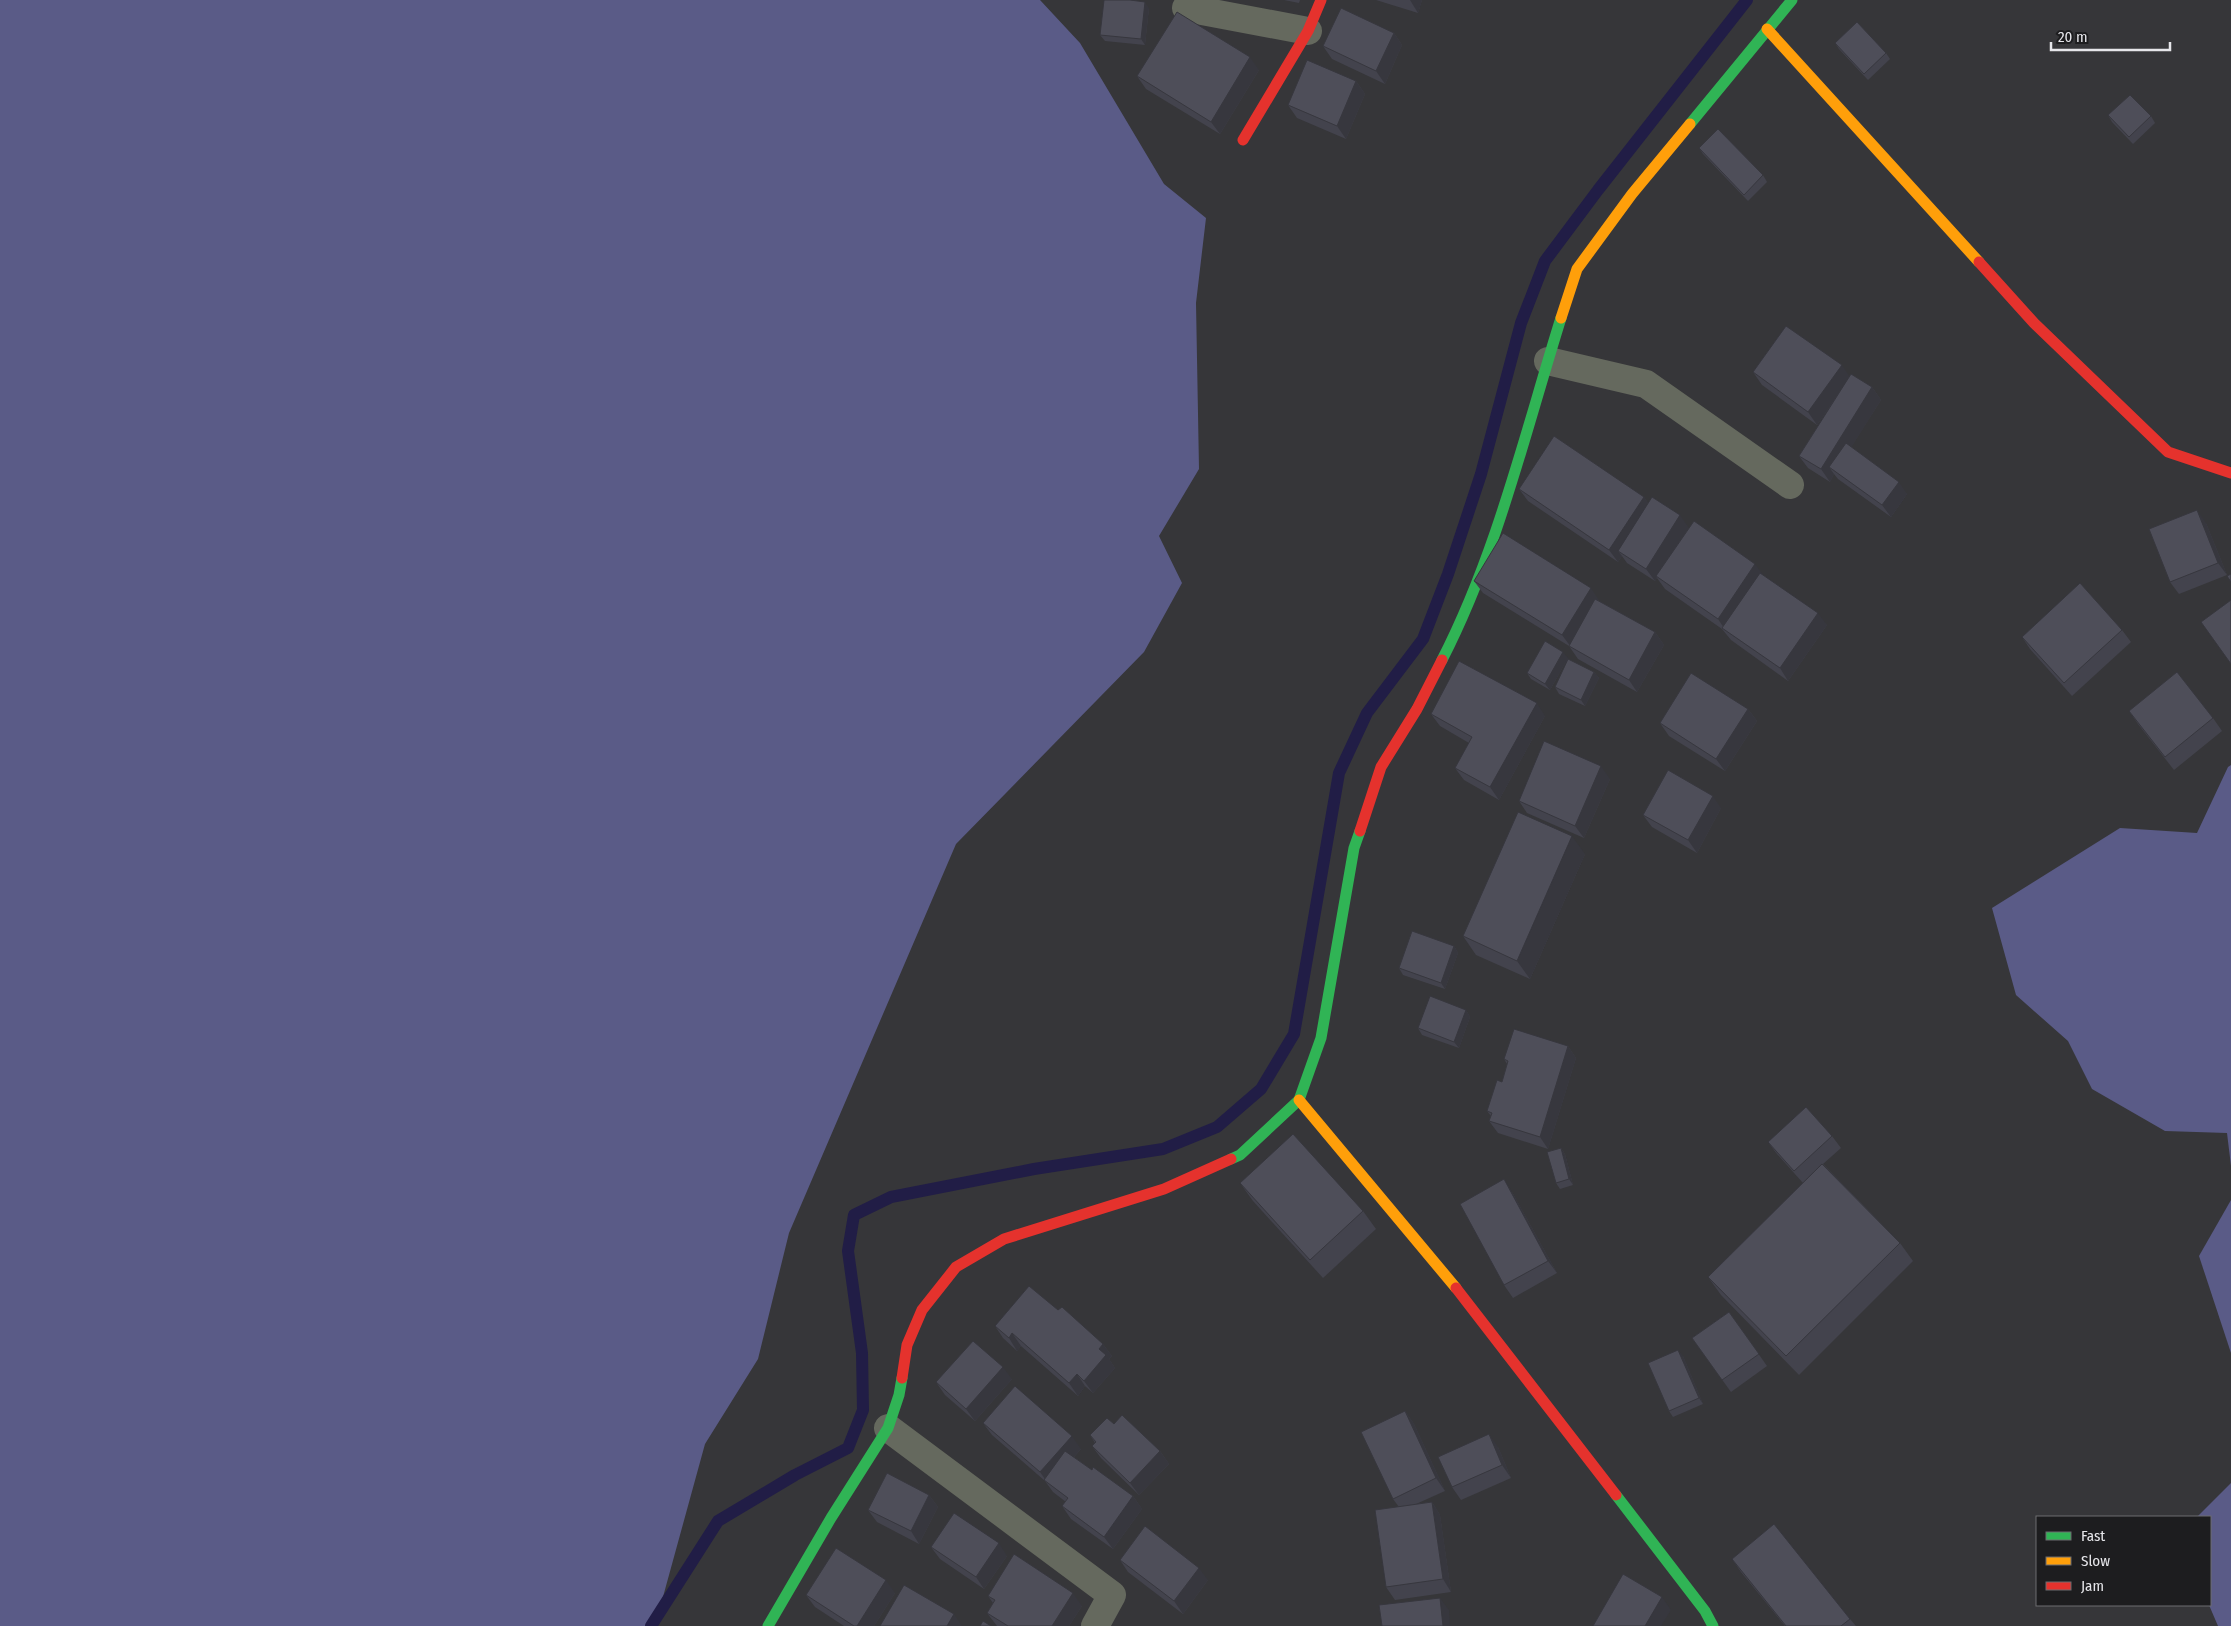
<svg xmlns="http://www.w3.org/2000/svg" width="2231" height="1626" font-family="'Fira Sans Condensed',sans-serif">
<rect width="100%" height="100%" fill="#363639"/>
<g fill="#5a5b87">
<path d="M 0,0 L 1040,0 L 1080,43 L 1164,184 L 1206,218 L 1196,303 L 1199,469 L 1159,536 L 1182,583 L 1144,652 L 956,844 L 789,1233 L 758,1359 L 705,1444 L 655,1626 L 0,1626 Z"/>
<path d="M 2231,765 L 2231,1166 L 2227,1133 L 2165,1131 L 2092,1089 L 2068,1041 L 2016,995 L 1992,908 L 2120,828 L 2197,833 L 2228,767 Z"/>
<path d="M 2231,1200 L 2231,1353 L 2199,1256 Z"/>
<path d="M 2231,1483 L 2231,1626 L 2218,1626 L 2209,1605 L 2210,1517 L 2197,1517 Z"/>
</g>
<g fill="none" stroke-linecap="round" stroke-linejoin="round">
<path stroke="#211d46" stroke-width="12" d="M 651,1626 L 718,1521 L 795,1475 L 848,1448 L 863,1410 L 862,1353 L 848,1251 L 854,1215 L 891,1197 L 1034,1169 L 1163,1149 L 1217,1127 L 1261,1089 L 1294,1034 L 1339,773 L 1367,713 L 1423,639 L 1448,574 L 1481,474 L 1521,323 L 1545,261 L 1598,190 L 1747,0"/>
<g stroke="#65695e" stroke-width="28">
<path d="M 1186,8 L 1308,31"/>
<path d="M 1548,361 L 1646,384 L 1790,485"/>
<path d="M 888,1428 L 1112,1595 L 1095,1626"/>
</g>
<g stroke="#30b455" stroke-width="11">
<path d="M 1690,124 L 1792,0"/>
<path d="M 1442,660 C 1497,553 1525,433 1561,318"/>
<path d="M 1231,1159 L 1240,1155 L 1299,1100 L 1321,1038 L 1354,848 L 1360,831"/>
<path d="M 1616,1495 L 1705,1611 L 1713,1626"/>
<path d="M 768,1626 L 831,1518 L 888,1428 L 899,1395 L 902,1378"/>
</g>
<g stroke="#ff9f0a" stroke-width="11">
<path d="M 1767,29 L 1979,262"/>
<path d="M 1561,318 L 1577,269 L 1632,194 L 1690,124"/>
<path d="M 1299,1100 L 1456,1288"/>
</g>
<g stroke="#e5322d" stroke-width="11">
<path d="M 1243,140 L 1308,31 L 1321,0"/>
<path d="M 1979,262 L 2034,323 L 2168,452 L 2231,473"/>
<path d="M 1360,831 L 1381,767 L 1417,709 L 1442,660"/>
<path d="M 1456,1288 L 1616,1495"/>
<path d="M 902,1378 L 907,1345 L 922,1310 L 956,1267 L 1004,1239 L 1164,1189 L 1231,1159"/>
</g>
</g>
<g fill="#43434d">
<path d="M 1284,0 L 1300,0 L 1299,3 Z"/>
<path d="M 1376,0 L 1422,0 L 1418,13 Z"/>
<path d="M 1149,8 L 1145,45 L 1105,41 L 1100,35 Z"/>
<path d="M 1394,33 L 1402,45 L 1385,84 L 1332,59 L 1323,46 Z"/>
<path d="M 1835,43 L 1886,53 L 1890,59 L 1868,80 L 1839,49 Z"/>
<path d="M 1259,70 L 1220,134 L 1146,89 L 1137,76 Z"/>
<path d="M 1356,81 L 1365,94 L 1346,139 L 1297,118 L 1288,105 Z"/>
<path d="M 2108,115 L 2151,116 L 2155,123 L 2133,144 L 2112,122 Z"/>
<path d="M 1699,148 L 1763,175 L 1767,182 L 1748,201 L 1703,154 Z"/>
<path d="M 1753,372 L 1849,376 L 1872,387 L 1881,400 L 1851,447 L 1907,494 L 1891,517 L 1838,479 L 1834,474 L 1830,482 L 1808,468 L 1799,456 L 1833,402 L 1817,425 L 1762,385 Z"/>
<path d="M 1519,489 L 1644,497 L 1648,503 L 1763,575 L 1827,625 L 1788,681 L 1731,640 L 1722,629 L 1665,589 L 1657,578 L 1655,581 L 1627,563 L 1622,556 L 1618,562 L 1528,501 Z"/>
<path d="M 2206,523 L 2227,575 L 2179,594 L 2170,582 Z"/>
<path d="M 1474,581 L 1599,600 L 1599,601 L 1655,632 L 1664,645 L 1637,692 L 1578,659 L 1569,646 L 1483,593 Z"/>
<path d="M 2122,630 L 2131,642 L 2072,696 L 2030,649 L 2022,637 Z"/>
<path d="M 1568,658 L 1550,690 L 1531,679 L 1527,673 Z"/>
<path d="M 1594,672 L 1599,678 L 1585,706 L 1559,694 L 1555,687 Z"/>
<path d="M 1748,709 L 1757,721 L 1725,771 L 1669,736 L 1660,723 Z"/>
<path d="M 2129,711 L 2213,718 L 2222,731 L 2174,770 L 2138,724 Z"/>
<path d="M 1431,714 L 1545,716 L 1499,800 L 1464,780 L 1455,768 L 1469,743 L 1440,726 Z"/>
<path d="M 1610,779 L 1584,838 L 1527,813 L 1519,801 Z"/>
<path d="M 1721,808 L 1697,853 L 1652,827 L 1643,815 Z"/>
<path d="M 1585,854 L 1530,979 L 1476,955 L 1463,936 Z"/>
<path d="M 1454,946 L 1458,953 L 1445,989 L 1403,975 L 1399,968 Z"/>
<path d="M 1466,1010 L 1470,1017 L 1459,1048 L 1422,1035 L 1418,1028 Z"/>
<path d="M 1568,1046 L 1576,1058 L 1548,1149 L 1498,1133 L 1489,1121 L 1491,1116 L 1487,1111 L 1502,1082 L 1507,1064 L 1504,1059 Z"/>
<path d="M 1832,1136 L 1841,1148 L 1823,1164 L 1900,1243 L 1913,1261 L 1799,1375 L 1721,1295 L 1708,1277 L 1803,1183 L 1777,1154 L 1768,1142 Z"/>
<path d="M 1561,1148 L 1565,1154 L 1573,1185 L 1560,1189 L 1556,1183 Z"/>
<path d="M 1240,1183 L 1363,1211 L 1376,1229 L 1323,1278 L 1253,1201 Z"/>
<path d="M 1512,1192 L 1557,1273 L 1513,1298 L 1504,1285 Z"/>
<path d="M 1058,1310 L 1103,1344 L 1112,1356 L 1109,1359 L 1115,1368 L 1093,1393 L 1085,1386 L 1078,1396 L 1021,1346 L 1017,1351 L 1003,1338 L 995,1326 Z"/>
<path d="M 1729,1312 L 1767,1366 L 1731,1392 L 1692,1338 Z"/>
<path d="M 1683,1356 L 1703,1404 L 1673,1417 L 1669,1411 Z"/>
<path d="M 1012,1379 L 975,1421 L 945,1395 L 936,1382 Z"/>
<path d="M 1405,1411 L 1414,1424 L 1445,1491 L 1416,1504 L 1432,1502 L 1440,1515 L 1451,1592 L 1395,1600 L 1386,1587 L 1399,1507 L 1393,1499 Z"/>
<path d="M 983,1423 L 1081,1449 L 1074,1457 L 1092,1470 L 1133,1496 L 1142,1509 L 1113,1549 L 1071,1519 L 1062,1506 L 1066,1502 L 1053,1492 L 1045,1481 L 992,1435 Z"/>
<path d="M 1114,1424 L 1160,1451 L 1169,1464 L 1139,1495 L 1101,1458 L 1092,1446 L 1095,1443 L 1090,1435 Z"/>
<path d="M 1498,1447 L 1511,1478 L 1461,1500 L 1452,1487 Z"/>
<path d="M 929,1495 L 938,1507 L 919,1544 L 877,1522 L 868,1510 Z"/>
<path d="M 931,1547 L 1007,1556 L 984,1589 L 940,1559 Z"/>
<path d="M 1732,1559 L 1850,1619 L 1856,1626 L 1785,1626 L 1741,1572 Z"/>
<path d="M 1120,1560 L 1208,1580 L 1183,1614 L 1128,1572 Z"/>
<path d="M 895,1593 L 874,1626 L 844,1626 L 815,1607 L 806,1595 Z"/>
<path d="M 988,1596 L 1082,1606 L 1069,1626 L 997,1626 L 987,1613 L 993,1603 Z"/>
</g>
<g fill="#37373e">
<path d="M 1410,0 L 1422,0 L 1418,13 Z"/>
<path d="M 1145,2 L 1149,8 L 1145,45 L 1141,39 Z"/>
<path d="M 1394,33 L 1402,45 L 1385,84 L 1376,71 Z"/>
<path d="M 1250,57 L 1259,70 L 1220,134 L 1211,122 Z"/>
<path d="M 1356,81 L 1365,94 L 1346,139 L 1337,126 Z"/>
<path d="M 1842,365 L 1850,377 L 1817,425 L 1808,412 Z"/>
<path d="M 1872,387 L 1881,400 L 1836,472 L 1829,467 L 1834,474 L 1830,482 L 1821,469 Z"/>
<path d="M 1899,482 L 1907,494 L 1891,517 L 1882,505 Z"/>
<path d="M 1644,497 L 1653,509 L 1618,551 L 1622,556 L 1618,562 L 1609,550 Z"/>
<path d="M 2197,510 L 2206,523 L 2227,575 L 2218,563 Z"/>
<path d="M 1680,515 L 1689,528 L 1656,576 L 1657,578 L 1655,581 L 1646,569 Z"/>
<path d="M 1755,564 L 1764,576 L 1726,631 L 1718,619 Z"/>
<path d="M 1591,588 L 1599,600 L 1571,647 L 1562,635 Z"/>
<path d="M 1818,613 L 1827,625 L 1788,681 L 1780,668 Z"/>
<path d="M 1655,632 L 1664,645 L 1637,692 L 1629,680 Z"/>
<path d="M 1563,652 L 1568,658 L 1550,690 L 1545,684 Z"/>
<path d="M 1594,672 L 1599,678 L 1585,706 L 1581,700 Z"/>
<path d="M 1537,703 L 1545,716 L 1499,800 L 1490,787 Z"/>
<path d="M 1748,709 L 1757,721 L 1725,771 L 1716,759 Z"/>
<path d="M 1601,766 L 1610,779 L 1584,838 L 1575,826 Z"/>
<path d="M 1713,796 L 1721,808 L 1697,853 L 1688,840 Z"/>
<path d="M 1572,836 L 1585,854 L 1530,979 L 1517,961 Z"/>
<path d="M 1454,946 L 1458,953 L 1445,989 L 1441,983 Z"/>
<path d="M 1466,1010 L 1470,1017 L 1459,1048 L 1454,1042 Z"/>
<path d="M 1568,1046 L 1576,1058 L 1548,1149 L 1540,1137 Z"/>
<path d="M 1561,1148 L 1565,1154 L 1573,1185 L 1569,1179 Z"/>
<path d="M 1504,1179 L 1512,1192 L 1557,1273 L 1548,1261 Z"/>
<path d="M 1012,1333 L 1021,1346 L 1017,1351 L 1009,1338 Z"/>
<path d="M 1103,1344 L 1112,1356 L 1109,1359 L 1115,1368 L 1093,1393 L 1084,1381 L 1099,1349 Z"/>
<path d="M 1678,1350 L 1683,1356 L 1703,1404 L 1699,1398 Z"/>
<path d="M 1003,1367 L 1012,1379 L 975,1421 L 966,1409 Z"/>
<path d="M 1077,1374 L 1085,1386 L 1078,1396 L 1069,1383 Z"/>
<path d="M 1405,1411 L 1414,1424 L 1445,1491 L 1436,1478 Z"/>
<path d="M 1489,1434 L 1498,1447 L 1511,1478 L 1502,1465 Z"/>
<path d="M 1072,1436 L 1081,1449 L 1050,1484 L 1047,1482 L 1040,1472 Z"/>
<path d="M 1160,1451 L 1169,1464 L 1139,1495 L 1130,1483 Z"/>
<path d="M 929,1495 L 938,1507 L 919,1544 L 911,1531 Z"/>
<path d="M 1133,1496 L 1142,1509 L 1113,1549 L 1104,1537 Z"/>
<path d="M 1432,1502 L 1440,1515 L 1451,1592 L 1443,1579 Z"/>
<path d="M 999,1543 L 1007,1556 L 984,1589 L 976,1577 Z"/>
<path d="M 1199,1568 L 1208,1580 L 1183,1614 L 1174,1601 Z"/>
<path d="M 886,1580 L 895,1593 L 874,1626 L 857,1626 Z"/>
<path d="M 1073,1593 L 1082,1606 L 1069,1626 L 1052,1626 Z"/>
<path d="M 1662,1597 L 1671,1610 L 1661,1626 L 1645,1626 Z"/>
<path d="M 1440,1598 L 1449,1610 L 1450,1626 L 1443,1626 Z"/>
<path d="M 954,1614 L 962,1626 L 947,1626 Z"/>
</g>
<g fill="#4e4e59" stroke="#37373e">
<path d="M 1104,0 L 1130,0 L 1145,2 L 1141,39 L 1100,35 Z"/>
<path d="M 1341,8 L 1394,33 L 1376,71 L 1323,46 Z"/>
<path d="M 1177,12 L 1250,57 L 1211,122 L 1137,76 Z"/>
<path d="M 1857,22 L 1886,53 L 1864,74 L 1835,43 Z"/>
<path d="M 1307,60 L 1356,81 L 1337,126 L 1288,105 Z"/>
<path d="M 2130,95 L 2151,116 L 2129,137 L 2108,115 Z"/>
<path d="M 1718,129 L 1763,175 L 1744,195 L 1699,148 Z"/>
<path d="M 1786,326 L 1842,365 L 1808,412 L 1753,372 Z"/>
<path d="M 1851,374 L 1872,387 L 1821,469 L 1799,456 Z"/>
<path d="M 1554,436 L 1644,497 L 1609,550 L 1519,489 Z"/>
<path d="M 1846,443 L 1899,482 L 1882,505 L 1829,467 Z"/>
<path d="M 1652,497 L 1680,515 L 1646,569 L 1618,551 Z"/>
<path d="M 2197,510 L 2218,563 L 2170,582 L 2149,529 Z"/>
<path d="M 1694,521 L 1755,564 L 1718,619 L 1656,576 Z"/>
<path d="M 1503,533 L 1591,588 L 1562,635 L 1474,581 Z"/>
<path d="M 1760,573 L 1818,613 L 1780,668 L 1722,628 Z"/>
<path d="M 2231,574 L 2231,582 L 2227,576 Z"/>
<path d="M 2080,583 L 2122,630 L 2064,683 L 2022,637 Z"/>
<path d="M 1595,599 L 1655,632 L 1629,680 L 1569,646 Z"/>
<path d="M 2231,600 L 2231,664 L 2201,622 Z"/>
<path d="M 1545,641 L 1563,652 L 1545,684 L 1527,673 Z"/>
<path d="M 1568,659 L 1594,672 L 1581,700 L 1555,687 Z"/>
<path d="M 1459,661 L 1537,703 L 1490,787 L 1455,768 L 1472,737 L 1431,714 Z"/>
<path d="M 2177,672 L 2213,718 L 2165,757 L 2129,711 Z"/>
<path d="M 1691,673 L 1748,709 L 1716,759 L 1660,723 Z"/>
<path d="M 1544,741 L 1601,766 L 1575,826 L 1519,801 Z"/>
<path d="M 1668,770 L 1713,796 L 1688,840 L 1643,815 Z"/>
<path d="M 1518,812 L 1572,836 L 1517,961 L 1463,936 Z"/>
<path d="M 1412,931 L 1454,946 L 1441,983 L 1399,968 Z"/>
<path d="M 1430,996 L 1466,1010 L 1454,1042 L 1418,1028 Z"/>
<path d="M 1514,1029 L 1568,1046 L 1540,1137 L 1489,1121 L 1492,1113 L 1487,1111 L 1497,1080 L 1502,1082 L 1508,1061 L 1504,1059 Z"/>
<path d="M 1806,1107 L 1832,1136 L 1794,1171 L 1768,1142 Z"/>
<path d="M 1293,1134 L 1363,1211 L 1310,1260 L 1240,1183 Z"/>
<path d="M 1561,1148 L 1569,1179 L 1556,1183 L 1547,1152 Z"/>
<path d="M 1822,1164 L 1900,1243 L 1786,1356 L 1708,1277 Z"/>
<path d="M 1504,1179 L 1548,1261 L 1504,1285 L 1460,1204 Z"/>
<path d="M 1029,1286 L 1058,1310 L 1062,1307 L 1103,1344 L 1099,1349 L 1106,1355 L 1084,1381 L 1077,1374 L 1069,1383 L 1012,1333 L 1009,1338 L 995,1326 Z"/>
<path d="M 1729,1312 L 1759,1354 L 1722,1380 L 1692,1338 Z"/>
<path d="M 973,1341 L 1003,1367 L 966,1409 L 936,1382 Z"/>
<path d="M 1678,1350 L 1699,1398 L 1669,1411 L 1648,1363 Z"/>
<path d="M 1015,1386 L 1072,1436 L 1040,1472 L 983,1423 Z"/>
<path d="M 1405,1411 L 1436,1478 L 1393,1499 L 1361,1432 Z"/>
<path d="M 1122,1415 L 1160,1451 L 1130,1483 L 1092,1446 L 1096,1442 L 1090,1435 L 1107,1418 L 1114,1424 Z"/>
<path d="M 1489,1434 L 1502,1465 L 1452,1487 L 1438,1457 Z"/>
<path d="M 1065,1451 L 1092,1470 L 1093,1467 L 1133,1496 L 1104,1537 L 1062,1506 L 1068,1498 L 1044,1480 Z"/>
<path d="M 887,1473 L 929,1495 L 911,1531 L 868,1510 Z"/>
<path d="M 1432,1502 L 1443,1579 L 1386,1587 L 1375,1510 Z"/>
<path d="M 954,1513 L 999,1543 L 976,1577 L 931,1547 Z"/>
<path d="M 1774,1524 L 1850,1619 L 1841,1626 L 1786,1626 L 1732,1559 Z"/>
<path d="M 1145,1526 L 1199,1568 L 1174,1601 L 1120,1560 Z"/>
<path d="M 836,1548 L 886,1580 L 857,1626 L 854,1626 L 806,1595 Z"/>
<path d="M 1014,1554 L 1073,1593 L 1052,1626 L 1008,1626 L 987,1613 L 995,1600 L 988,1596 Z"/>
<path d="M 1623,1574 L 1662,1597 L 1645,1626 L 1593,1626 Z"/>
<path d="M 904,1585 L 954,1614 L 947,1626 L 880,1626 Z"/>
<path d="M 1440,1598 L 1443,1626 L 1382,1626 L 1379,1605 Z"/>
<path d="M 983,1621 L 991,1626 L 980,1626 Z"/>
</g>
<rect x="2036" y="1516" width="175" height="90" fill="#1d1d1f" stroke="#6d6d70"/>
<rect x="2046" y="1532" width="25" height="8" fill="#30b455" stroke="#6d6d70"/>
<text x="2081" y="1541" font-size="15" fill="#e6e6ea">Fast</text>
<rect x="2046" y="1557" width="25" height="8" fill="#ff9f0a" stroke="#6d6d70"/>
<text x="2081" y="1566" font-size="15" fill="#e6e6ea">Slow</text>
<rect x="2046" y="1582" width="25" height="8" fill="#e5322d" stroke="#6d6d70"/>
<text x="2081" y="1591" font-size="15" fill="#e6e6ea">Jam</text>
<path d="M2051 42v8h119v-8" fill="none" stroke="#e6e6ea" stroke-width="2.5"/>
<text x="2058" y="42" font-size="15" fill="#e6e6ea" stroke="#1d1d1f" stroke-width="4" paint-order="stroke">20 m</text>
</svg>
